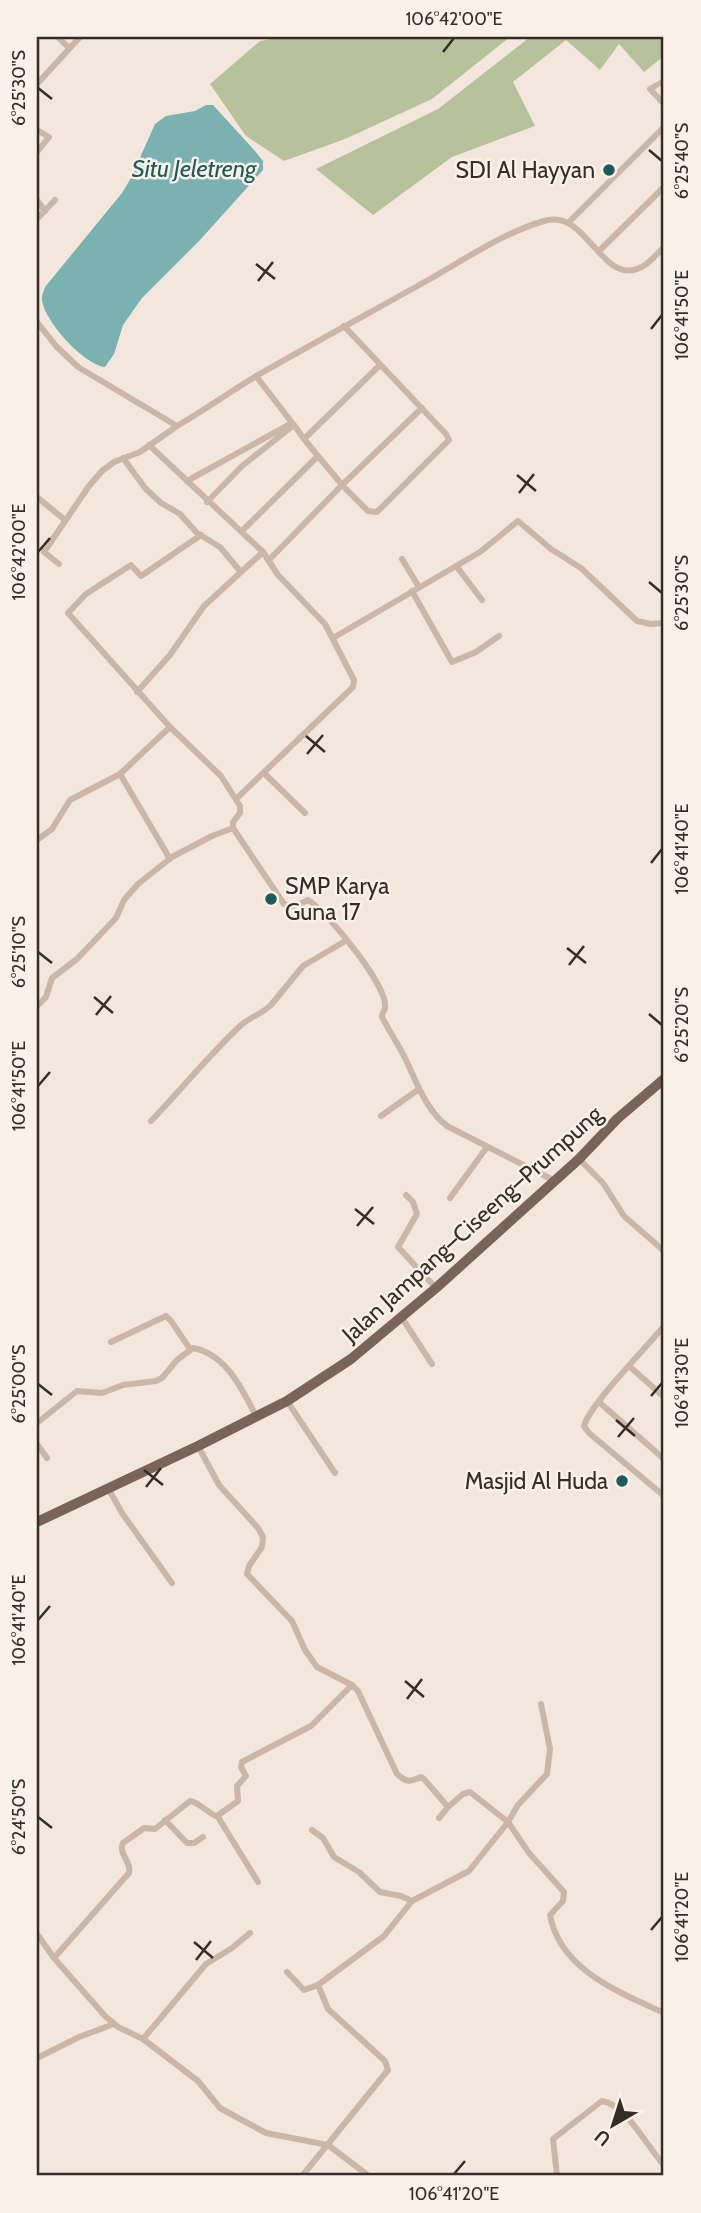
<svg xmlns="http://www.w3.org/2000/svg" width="701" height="2213" font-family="Cabin,sans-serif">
<rect width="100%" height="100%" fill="#f3e7dd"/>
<g fill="#b7c29c">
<path d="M 279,37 L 510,37 L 432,99 L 345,139 L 284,161 L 246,136 L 210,84 L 260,41 Z"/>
<path d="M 530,37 L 664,37 L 664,56 L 644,72 L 619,44 L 600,70 L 566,40 L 513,82 L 535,126 L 452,157 L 373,215 L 316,169 L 438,109 Z"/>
</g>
<path fill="#7bb1b0" d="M 206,105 L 213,105 L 255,151 L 263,161 L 263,170 L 200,240 L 142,298 L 123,325 L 114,354 L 105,367 C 84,365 42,319 42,298 C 42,294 44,290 45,287 L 122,193 L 131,178 L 155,124 L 166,116 L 195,111 Z"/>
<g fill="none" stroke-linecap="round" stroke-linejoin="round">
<g stroke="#cbb6a8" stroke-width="6">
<path d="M 58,37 L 69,48"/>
<path d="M 664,81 L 650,89 L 664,104"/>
<path d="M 37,84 L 80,37"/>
<path d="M 37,130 L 49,137 L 37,152"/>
<path d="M 37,200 L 45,211"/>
<path d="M 37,219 L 55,200"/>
<path d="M 569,222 L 664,127"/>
<path d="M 599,251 L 664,187"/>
<path d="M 37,322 L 56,346 L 78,367 L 177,426 L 140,452 L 114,462 L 102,471 L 89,486 L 44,552 L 59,564"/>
<path d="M 256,376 L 293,424"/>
<path d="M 177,426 C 205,410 231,391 258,375 C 315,342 373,311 430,279 C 467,258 503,233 544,221 C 589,207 602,293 645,265 C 652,260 658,253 664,247"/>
<path d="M 304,439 L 342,485 L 422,408"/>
<path d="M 149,445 L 263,552 L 278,575 L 325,624 L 354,680 L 353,687 L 236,799"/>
<path d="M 123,458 L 145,488 L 161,503 L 180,514 L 197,533 L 220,547 L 240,571"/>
<path d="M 187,481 L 292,423"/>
<path d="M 37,497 L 65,520"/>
<path d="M 207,502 L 242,466 L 294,425 L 304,439 L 380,365"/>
<path d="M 242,531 L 317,457"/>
<path d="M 402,559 L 419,587"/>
<path d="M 269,560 L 342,485 L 368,511 L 377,512 L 449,440 L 446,434 L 344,326"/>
<path d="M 457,567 L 482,600"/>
<path d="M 412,591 L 452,662 L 476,652 L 499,636"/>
<path d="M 333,638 L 480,552 L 518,521 L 551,549 L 581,568 L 637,621 L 651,624 L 664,623"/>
<path d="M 137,692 L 170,655 L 204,606 L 263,552"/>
<path d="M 264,773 L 305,813"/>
<path d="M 120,774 L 170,859"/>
<path d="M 233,828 L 284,904 L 294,907 L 308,900 C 326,910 388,986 385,1007 C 385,1010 382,1013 382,1017 C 389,1031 399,1045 406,1060 C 417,1083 426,1110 447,1126 L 555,1181"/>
<path d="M 37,840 L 52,829 L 70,800 L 120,774 L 170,727"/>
<path d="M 37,1006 L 46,997 L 52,978 L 77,959 L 116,918 L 124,900 L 138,884 L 172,857 L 212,836 L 233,828 L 233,822 L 240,813 L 240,806 L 221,776 L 170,727 L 68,613 L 86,594 L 131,565 L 141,576 L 201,535"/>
<path d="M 381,1116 L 419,1089"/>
<path d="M 151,1121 C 181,1090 209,1055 240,1026 C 250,1017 262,1014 271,1005 L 303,966 L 347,940"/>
<path d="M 579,1159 L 603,1183 L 624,1216 L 664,1251"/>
<path d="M 406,1195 L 413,1202 L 417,1214 L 398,1247 L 436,1288"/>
<path d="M 450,1198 L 487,1147"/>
<path d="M 402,1318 L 432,1364"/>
<path d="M 664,1326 C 647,1347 590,1404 584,1426 L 589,1433 L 664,1496"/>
<path d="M 111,1342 L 166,1316 L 171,1321 L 190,1349"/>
<path d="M 629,1366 L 664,1397"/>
<path d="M 287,1401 L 335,1473"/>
<path d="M 599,1402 L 664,1459"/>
<path d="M 37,1423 L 77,1391 L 102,1393 L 123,1385 L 156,1381 L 162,1378 L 177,1360 L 193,1348 C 226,1354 242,1389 256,1416"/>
<path d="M 37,1444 L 47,1458"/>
<path d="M 198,1446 L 219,1485 L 258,1528 L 263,1537 L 262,1547 L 249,1566 L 247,1574 L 292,1621 L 305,1650 L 317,1667 L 352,1685 L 358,1691 L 397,1774 C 407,1783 410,1782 421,1777 L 424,1779 L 448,1807 L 439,1818"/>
<path d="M 108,1488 L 122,1513 L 172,1583"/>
<path d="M 448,1807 L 463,1794 L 470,1792 L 508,1822 L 529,1853 L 564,1892 L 563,1901 L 550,1915 C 560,1970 619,1992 664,2013"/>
<path d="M 217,1816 L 238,1801 L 237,1786 L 246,1776 L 241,1767 L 242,1762 L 311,1726 L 352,1685"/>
<path d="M 165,1820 L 187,1843 L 194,1843 L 203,1837"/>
<path d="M 312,1830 L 323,1838 L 334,1857 L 359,1872 L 380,1892 L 401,1896 L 412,1901"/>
<path d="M 37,1934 L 54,1958 L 105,2016 L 118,2027 L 143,2039 L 198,2081 L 220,2108 L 266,2133 L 328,2145 L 369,2176"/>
<path d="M 54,1958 L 129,1873 C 132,1862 118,1854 123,1843 L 144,1828 L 155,1829 L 190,1801 C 199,1802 209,1814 218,1817 L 258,1882"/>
<path d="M 287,1972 L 304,1990 L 318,1985"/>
<path d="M 143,2039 L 206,1964 L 232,1948 L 250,1933"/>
<path d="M 37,2058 L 79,2037 L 114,2024"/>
<path d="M 302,2176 L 388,2070 L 385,2061 L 328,2009 L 318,1985 L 384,1936 L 412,1901 L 469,1871 L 508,1822 L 518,1805 L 547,1774 L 550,1749 L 541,1704"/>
<path d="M 557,2176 L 553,2139 L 602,2101 C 627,2105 646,2146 664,2165"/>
</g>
<path stroke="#7a6359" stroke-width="10" d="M 37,1522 L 198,1446 L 287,1401 L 351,1359 L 436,1288 L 579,1159 L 617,1119 L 664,1079"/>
</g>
<path fill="none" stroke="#382c28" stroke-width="2.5" d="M 443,52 L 454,38M 38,88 L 52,99M 649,150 L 662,161M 256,264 L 275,279M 258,281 L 273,262M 651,329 L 662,315M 517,475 L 536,491M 519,493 L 534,474M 38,552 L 50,538M 649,582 L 662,593M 306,736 L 325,752M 307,754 L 323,735M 651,863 L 662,849M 567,948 L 586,963M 38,952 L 52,963M 569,965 L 584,946M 94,997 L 113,1013M 649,1014 L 662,1025M 96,1015 L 111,996M 38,1086 L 50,1072M 355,1209 L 374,1224M 357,1226 L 373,1207M 38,1384 L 52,1395M 651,1396 L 662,1383M 616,1420 L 635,1436M 618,1437 L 634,1418M 144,1470 L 163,1485M 146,1487 L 161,1468M 38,1620 L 50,1606M 405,1681 L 424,1697M 407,1699 L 422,1679M 38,1817 L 52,1828M 651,1930 L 662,1917M 194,1942 L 213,1958M 196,1960 L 211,1941M 454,2174 L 465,2161"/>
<g fill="#1d5a5a" stroke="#faf1e9" stroke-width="2.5">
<circle cx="609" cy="170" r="7"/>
<circle cx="271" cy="899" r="7"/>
<circle cx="622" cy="1481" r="7"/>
</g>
<g text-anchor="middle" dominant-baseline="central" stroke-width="5" stroke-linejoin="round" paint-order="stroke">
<g font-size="23" fill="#382c28" stroke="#faf1e9" text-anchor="end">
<text x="595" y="170">SDI Al Hayyan</text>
<text x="285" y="886" text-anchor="start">SMP Karya<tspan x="285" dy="26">Guna 17</tspan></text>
<text x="608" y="1481">Masjid Al Huda</text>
</g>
<g font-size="23" fill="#382c28" stroke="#faf1e9">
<text transform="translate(472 1224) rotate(-42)">Jalan Jampang–Ciseeng–Prumpung</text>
</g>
<g font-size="24" font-style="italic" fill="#1d5a5a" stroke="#faf1e9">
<text x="194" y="168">Situ Jeletreng</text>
</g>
</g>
<rect width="701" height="2213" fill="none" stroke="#faf1e9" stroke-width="77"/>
<g transform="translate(613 2125) rotate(219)" stroke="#faf1e9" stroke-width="5" paint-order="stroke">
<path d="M0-5L12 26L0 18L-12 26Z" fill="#382c28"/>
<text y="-10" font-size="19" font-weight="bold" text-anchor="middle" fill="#382c28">U</text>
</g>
<rect x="38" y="38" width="624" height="2136" fill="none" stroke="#382c28" stroke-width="2.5"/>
<g font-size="18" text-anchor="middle" fill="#382c28">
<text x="454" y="25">106°42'00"E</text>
<text transform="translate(19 88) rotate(-90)" y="6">6°25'30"S</text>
<text transform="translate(682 161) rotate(-90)" y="6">6°25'40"S</text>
<text transform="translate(682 315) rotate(-90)" y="6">106°41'50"E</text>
<text transform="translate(19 552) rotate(-90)" y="6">106°42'00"E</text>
<text transform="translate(682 593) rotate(-90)" y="6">6°25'30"S</text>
<text transform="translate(682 849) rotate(-90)" y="6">106°41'40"E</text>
<text transform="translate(19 952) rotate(-90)" y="6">6°25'10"S</text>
<text transform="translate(682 1025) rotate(-90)" y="6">6°25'20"S</text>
<text transform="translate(19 1086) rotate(-90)" y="6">106°41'50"E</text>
<text transform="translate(682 1383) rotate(-90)" y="6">106°41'30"E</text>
<text transform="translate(19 1384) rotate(-90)" y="6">6°25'00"S</text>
<text transform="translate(19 1620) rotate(-90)" y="6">106°41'40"E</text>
<text transform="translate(19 1817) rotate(-90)" y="6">6°24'50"S</text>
<text transform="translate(682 1917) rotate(-90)" y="6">106°41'20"E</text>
<text x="454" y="2200">106°41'20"E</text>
</g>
</svg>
